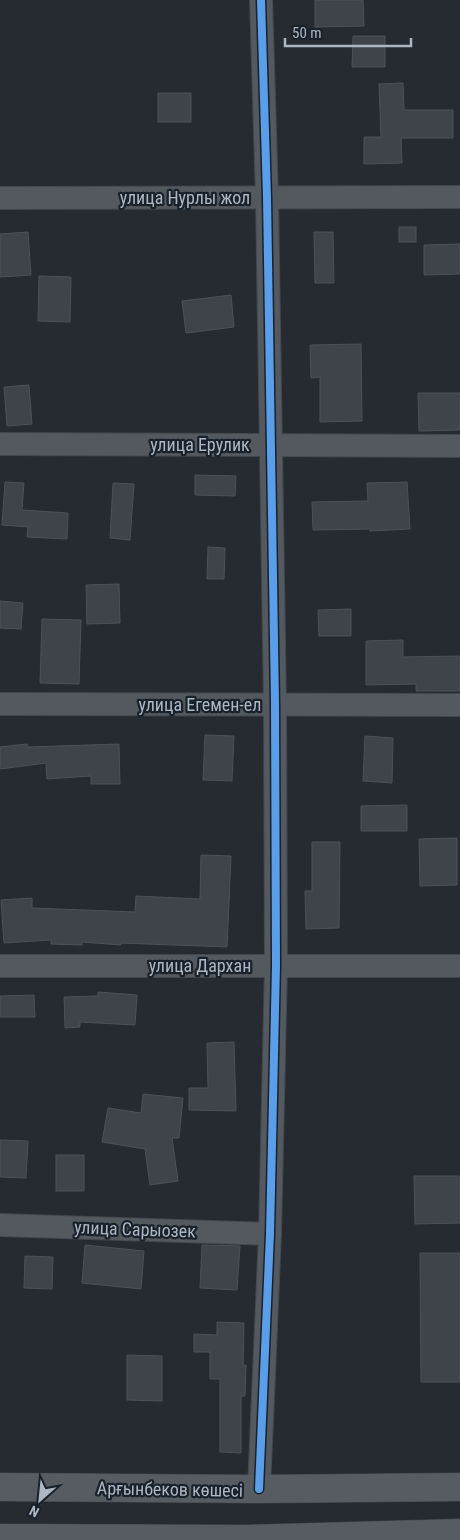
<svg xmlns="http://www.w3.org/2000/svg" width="460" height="1540" font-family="'Roboto Condensed',sans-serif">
<rect width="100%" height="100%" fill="#252b31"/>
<g fill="#3f444a" stroke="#4c525a">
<path d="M 315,0 L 363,0 L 364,26 L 315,27 Z"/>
<path d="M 353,36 L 385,36 L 385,67 L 352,67 Z"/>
<path d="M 403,83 L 404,110 L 453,110 L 453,138 L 401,138 L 402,163 L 364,164 L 364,137 L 381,137 L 379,84 Z"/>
<rect x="158" y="93" width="33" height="29"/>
<rect x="399" y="227" width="17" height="15"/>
<path d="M 28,232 L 31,275 L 0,277 L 0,234 Z"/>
<path d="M 314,232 L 333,232 L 334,283 L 315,283 Z"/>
<path d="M 460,244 L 460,274 L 424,275 L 424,245 Z"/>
<path d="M 39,276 L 71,277 L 70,322 L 38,321 Z"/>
<path d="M 231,295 L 234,327 L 186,333 L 182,301 Z"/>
<path d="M 361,344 L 362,421 L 320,422 L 320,377 L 311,378 L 310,345 Z"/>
<path d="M 29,385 L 32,424 L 7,426 L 4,387 Z"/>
<path d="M 418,393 L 460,393 L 460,430 L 419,431 Z"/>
<path d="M 195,475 L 236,476 L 235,496 L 195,495 Z"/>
<path d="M 5,482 L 24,483 L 22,510 L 68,513 L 67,539 L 27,537 L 28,527 L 2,525 Z"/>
<path d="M 407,482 L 410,529 L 370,531 L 370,529 L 313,530 L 312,502 L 368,501 L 367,483 Z"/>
<path d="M 113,483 L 134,484 L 130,540 L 110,538 Z"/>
<path d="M 208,547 L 225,548 L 224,579 L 207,579 Z"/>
<path d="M 119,584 L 120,623 L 87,624 L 86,585 Z"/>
<path d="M 0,601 L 23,603 L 21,629 L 0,628 Z"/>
<path d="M 351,609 L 351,636 L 319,636 L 318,610 Z"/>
<path d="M 42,619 L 81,620 L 79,684 L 40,683 Z"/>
<path d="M 403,640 L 403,657 L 460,656 L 460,691 L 416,691 L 416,684 L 366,685 L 366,641 Z"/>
<path d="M 205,735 L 234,736 L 232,781 L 203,780 Z"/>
<path d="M 365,736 L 393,738 L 392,783 L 363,781 Z"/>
<path d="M 27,744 L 28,747 L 119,744 L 120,784 L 91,784 L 91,776 L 47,779 L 46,763 L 0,769 L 0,747 Z"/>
<path d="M 407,805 L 407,831 L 361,831 L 361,806 Z"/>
<path d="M 457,838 L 457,885 L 420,886 L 419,839 Z"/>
<path d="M 312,842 L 340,842 L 339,928 L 306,929 L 305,891 L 312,891 Z"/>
<path d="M 201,855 L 231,856 L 227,947 L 121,943 L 121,945 L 82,942 L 82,945 L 51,944 L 51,940 L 4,943 L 1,900 L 32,898 L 32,908 L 135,912 L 136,896 L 200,899 Z"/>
<path d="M 98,992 L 137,995 L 135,1025 L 80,1022 L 80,1027 L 65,1028 L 64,997 L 98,996 Z"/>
<path d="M 34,995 L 35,1017 L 0,1017 L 0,996 Z"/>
<path d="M 234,1042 L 236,1111 L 189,1110 L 189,1088 L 208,1088 L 207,1043 Z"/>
<path d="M 143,1094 L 183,1098 L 179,1138 L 172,1138 L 178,1181 L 150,1185 L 145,1149 L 102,1142 L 108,1108 L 141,1113 Z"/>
<path d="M 0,1140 L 28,1141 L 26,1178 L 0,1177 Z"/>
<rect x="56" y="1155" width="28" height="36"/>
<path d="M 414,1176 L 460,1176 L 460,1223 L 415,1224 Z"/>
<path d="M 85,1245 L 144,1251 L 141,1289 L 82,1283 Z"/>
<path d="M 202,1245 L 240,1246 L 237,1290 L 200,1288 Z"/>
<path d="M 420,1253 L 460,1253 L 460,1382 L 421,1382 Z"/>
<path d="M 25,1256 L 53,1257 L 52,1289 L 24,1288 Z"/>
<path d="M 217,1322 L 244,1323 L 243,1365 L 246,1365 L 245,1396 L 241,1396 L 241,1453 L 220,1452 L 220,1379 L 210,1379 L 210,1352 L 194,1352 L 194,1334 L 217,1335 Z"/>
<path d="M 127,1355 L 162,1356 L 162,1401 L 127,1400 Z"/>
</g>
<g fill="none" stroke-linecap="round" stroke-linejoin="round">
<defs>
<g id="minor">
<path d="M 0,198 L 460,197"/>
<path d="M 0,444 L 460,446"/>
<path d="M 0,704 L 460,705"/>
<path d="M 0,966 L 460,966"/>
<path d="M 0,1225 L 270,1234"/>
<path d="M 259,1489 L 270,1234 L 276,965 L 275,704 L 267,197 L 261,0"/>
</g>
<g id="major">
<path d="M 0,1487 L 259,1489 L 460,1487"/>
<path d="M 0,1538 L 249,1539 L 460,1533"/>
</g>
</defs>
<use href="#minor" stroke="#42474c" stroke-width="24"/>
<use href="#major" stroke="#41474e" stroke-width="29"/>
<use href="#minor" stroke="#545960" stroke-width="22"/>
<use href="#major" stroke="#575b62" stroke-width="28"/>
<defs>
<path id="cycleway" d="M 259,1489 L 270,1234 L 276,965 L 275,704 L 267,197 L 261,0"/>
</defs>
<use href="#cycleway" stroke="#19212b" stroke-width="11"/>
<use href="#cycleway" stroke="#5a9eea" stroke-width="8"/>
</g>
<g text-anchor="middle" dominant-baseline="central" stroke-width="4.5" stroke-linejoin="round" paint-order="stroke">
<g font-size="18" fill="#adb7c4" stroke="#19212b">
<text x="185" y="197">улица Нурлы жол</text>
<text x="200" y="444">улица Ерулик</text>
<text x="200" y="704">улица Егемен-ел</text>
<text x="200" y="965">улица Дархан</text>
<text transform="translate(135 1229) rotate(2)">улица Сарыозек</text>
<text transform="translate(170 1489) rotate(1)">Арғынбеков көшесі</text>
</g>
</g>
<g transform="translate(40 1500) rotate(207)" stroke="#19212b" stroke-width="4" paint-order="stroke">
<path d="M0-4L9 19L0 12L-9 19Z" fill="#adb7c4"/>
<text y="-8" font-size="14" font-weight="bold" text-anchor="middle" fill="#adb7c4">N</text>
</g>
<path d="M285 38v8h126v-8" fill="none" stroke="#adb7c4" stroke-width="2.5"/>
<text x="292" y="38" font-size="15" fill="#adb7c4" stroke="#19212b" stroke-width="4" paint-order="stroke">50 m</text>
</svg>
